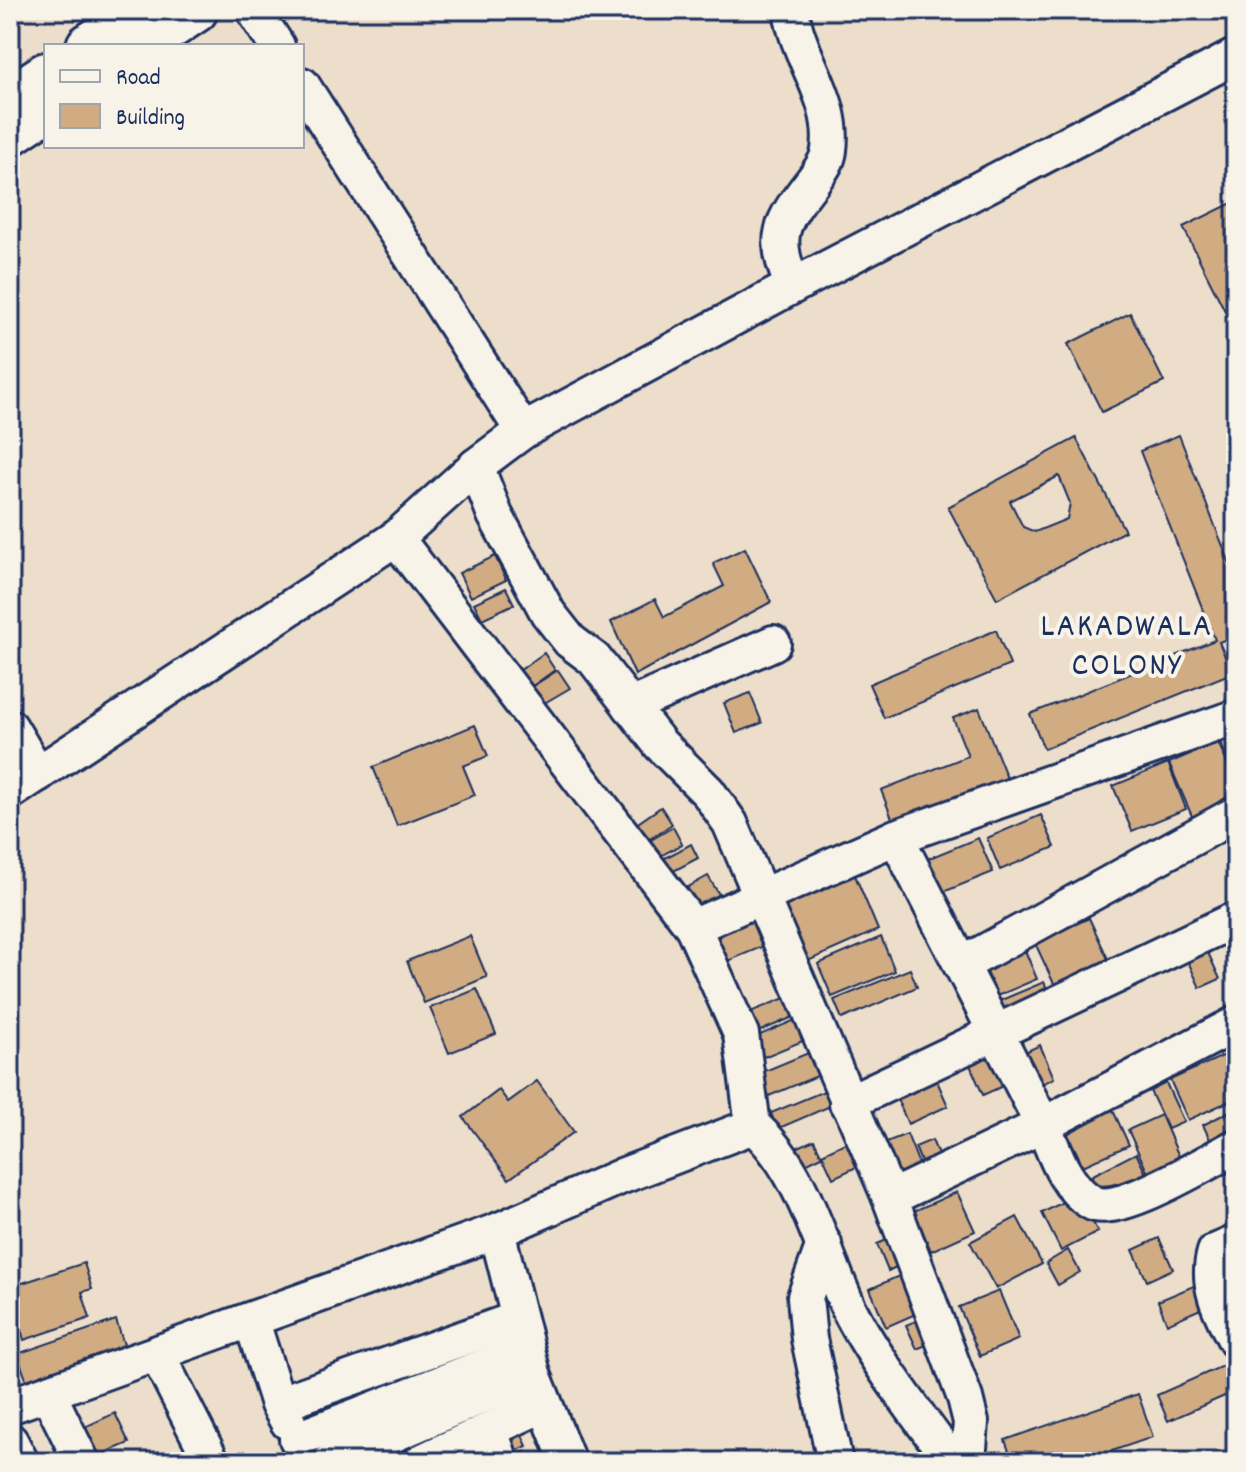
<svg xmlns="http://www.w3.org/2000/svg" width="1246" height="1472" font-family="Dekko,sans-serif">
<rect width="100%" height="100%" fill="#ecdeca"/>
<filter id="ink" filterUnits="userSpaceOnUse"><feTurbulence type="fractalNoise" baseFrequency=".0125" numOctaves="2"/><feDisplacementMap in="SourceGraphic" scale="16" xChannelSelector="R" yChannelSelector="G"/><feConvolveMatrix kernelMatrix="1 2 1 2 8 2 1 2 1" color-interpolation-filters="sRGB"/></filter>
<g filter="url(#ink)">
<g fill="#d1ac83" stroke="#1b2f5e" stroke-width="2" fill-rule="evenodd">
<path d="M 1236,201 L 1236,333 L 1183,227 Z"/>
<path d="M 1130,313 L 1164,382 L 1102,412 L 1068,344 Z"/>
<path d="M 1179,435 L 1236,579 L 1236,635 L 1219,642 L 1232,673 L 1044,749 L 1030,714 L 1215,640 L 1140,451 Z"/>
<path d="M 1076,438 L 1125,531 L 997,599 L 948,507 ZM 1059,476 L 1070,503 L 1067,519 L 1035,532 L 1023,527 L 1010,501 Z"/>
<path d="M 745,548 L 771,602 L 635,675 L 611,622 L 655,599 L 664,617 L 724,586 L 713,563 Z"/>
<path d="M 495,556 L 506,580 L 471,597 L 459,573 Z"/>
<path d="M 506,588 L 514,604 L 482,619 L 474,603 Z"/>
<path d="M 996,630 L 1010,665 L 884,718 L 869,684 Z"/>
<path d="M 544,653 L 555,670 L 531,687 L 519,671 Z"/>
<path d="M 558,670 L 570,688 L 541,705 L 530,688 Z"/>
<path d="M 750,693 L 762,723 L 736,733 L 724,703 Z"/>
<path d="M 979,708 L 1008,781 L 895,826 L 881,790 L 968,756 L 953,718 Z"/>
<path d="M 475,725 L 488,756 L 463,766 L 475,795 L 397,826 L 373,767 Z"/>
<path d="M 1236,735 L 1236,778 L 1220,742 Z"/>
<path d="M 1218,742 L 1236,784 L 1236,811 L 1197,828 L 1169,763 Z"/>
<path d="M 1168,763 L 1186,809 L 1132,831 L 1113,786 Z"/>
<path d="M 661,807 L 672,824 L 647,841 L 635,825 Z"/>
<path d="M 1041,815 L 1055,847 L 1000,870 L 987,838 Z"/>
<path d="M 673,827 L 682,844 L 655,859 L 646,843 Z"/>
<path d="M 978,838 L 993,872 L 941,893 L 927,859 Z"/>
<path d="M 691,844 L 698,858 L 670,873 L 663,859 Z"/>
<path d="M 854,873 L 878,930 L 808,961 L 783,904 Z"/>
<path d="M 708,876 L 723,901 L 697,916 L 683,890 Z"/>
<path d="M 765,916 L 776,941 L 723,963 L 712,938 Z"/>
<path d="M 1089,918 L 1115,974 L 1061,999 L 1035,943 Z"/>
<path d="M 470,936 L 487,977 L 424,1003 L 407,961 Z"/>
<path d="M 881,937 L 895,971 L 832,997 L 818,964 Z"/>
<path d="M 1021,941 L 1037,979 L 997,996 L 981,958 Z"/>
<path d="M 1205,946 L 1220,979 L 1200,988 L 1185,955 Z"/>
<path d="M 910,969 L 917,987 L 842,1019 L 834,1000 Z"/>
<path d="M 1044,982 L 1053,1003 L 1008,1021 L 999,1001 Z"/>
<path d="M 477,989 L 496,1034 L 449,1053 L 430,1008 Z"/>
<path d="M 797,993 L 805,1012 L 751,1035 L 743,1015 Z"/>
<path d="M 802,1017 L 810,1038 L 754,1061 L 746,1041 Z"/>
<path d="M 1040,1045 L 1054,1078 L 1038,1086 L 1023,1053 Z"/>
<path d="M 1236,1050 L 1236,1098 L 1188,1120 L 1170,1080 Z"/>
<path d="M 813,1051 L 822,1074 L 769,1096 L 760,1073 Z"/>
<path d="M 1001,1051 L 1014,1081 L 983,1095 L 970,1065 Z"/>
<path d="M 537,1081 L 574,1132 L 509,1179 L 463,1117 L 499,1090 L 508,1102 Z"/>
<path d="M 937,1081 L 948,1106 L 908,1124 L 897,1099 Z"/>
<path d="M 1166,1083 L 1184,1122 L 1168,1129 L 1150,1091 Z"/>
<path d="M 829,1089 L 835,1104 L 777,1129 L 771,1113 Z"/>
<path d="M 1111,1106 L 1129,1145 L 1083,1166 L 1065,1128 Z"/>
<path d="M 1236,1108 L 1236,1137 L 1214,1148 L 1203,1125 Z"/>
<path d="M 1161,1115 L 1184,1168 L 1152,1182 L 1128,1130 Z"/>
<path d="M 907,1134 L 920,1167 L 895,1178 L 881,1144 Z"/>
<path d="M 814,1140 L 822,1156 L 795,1169 L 787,1152 Z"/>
<path d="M 851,1140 L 863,1164 L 833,1178 L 822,1154 Z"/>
<path d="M 932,1140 L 943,1167 L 926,1174 L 915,1147 Z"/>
<path d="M 1136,1153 L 1149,1180 L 1104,1203 L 1091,1176 Z"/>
<path d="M 957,1192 L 975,1231 L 931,1251 L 914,1211 Z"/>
<path d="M 1078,1194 L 1098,1232 L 1061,1251 L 1042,1213 Z"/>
<path d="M 1017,1217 L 1042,1264 L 996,1289 L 970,1242 Z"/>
<path d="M 891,1238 L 902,1264 L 888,1271 L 877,1244 Z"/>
<path d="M 1159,1238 L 1173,1269 L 1147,1281 L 1133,1250 Z"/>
<path d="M 1068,1250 L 1080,1272 L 1058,1285 L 1046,1263 Z"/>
<path d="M 84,1263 L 92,1289 L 82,1292 L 90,1318 L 24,1340 L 10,1287 Z"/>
<path d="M 910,1271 L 927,1309 L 886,1327 L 870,1289 Z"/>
<path d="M 1196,1285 L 1205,1307 L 1167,1324 L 1158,1301 Z"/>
<path d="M 999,1291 L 1019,1339 L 980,1356 L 959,1307 Z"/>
<path d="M 928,1316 L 938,1340 L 917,1349 L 906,1325 Z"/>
<path d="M 116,1320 L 128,1357 L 30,1390 L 17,1354 Z"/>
<path d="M 1236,1360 L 1236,1391 L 1168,1421 L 1157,1395 Z"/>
<path d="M 1138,1394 L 1153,1437 L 1080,1462 L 1013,1462 L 1005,1440 Z"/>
<path d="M 115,1413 L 129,1443 L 98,1456 L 85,1427 Z"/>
<path d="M 517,1424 L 527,1446 L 503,1457 L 493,1434 Z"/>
<path d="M 554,1451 L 559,1462 L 530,1462 Z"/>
<path d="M 525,1452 L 529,1462 L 513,1462 L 511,1458 Z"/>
</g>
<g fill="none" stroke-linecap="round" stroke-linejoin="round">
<defs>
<g id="minor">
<path d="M 254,10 L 277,46"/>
<path d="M 791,10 C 798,59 836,99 829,150 C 828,162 819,172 812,182 C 781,222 771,237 793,286"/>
<path d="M 302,85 L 523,431"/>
<path d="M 476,466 L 495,515 L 548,613 L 570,641 L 594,659 L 660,744 L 708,792 L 730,823 L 890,1198 L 965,1398 L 971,1422 L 968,1462"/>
<path d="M 396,538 L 693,927 L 741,1034 L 753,1126 C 803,1169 822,1250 849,1309 C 873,1357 919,1417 952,1462"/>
<path d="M 630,706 L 773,643"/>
<path d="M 10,727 L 38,774"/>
<path d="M 10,792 L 396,538 L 476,466 L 523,431 L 793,286 L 1236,56"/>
<path d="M 896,837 L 1043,1125 C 1055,1152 1064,1186 1091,1202 C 1117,1218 1208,1161 1236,1147"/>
<path d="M 693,927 L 896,837 L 1236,717"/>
<path d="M 961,965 L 1236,814"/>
<path d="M 847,1103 L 1236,919"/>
<path d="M 890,1198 L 1043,1125 L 1236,1024"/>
<path d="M 497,1231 L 533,1374 L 568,1462"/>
<path d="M 1236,1243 L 1215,1252 C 1205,1285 1221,1313 1236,1341"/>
<path d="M 824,1244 L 805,1297 L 809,1339 L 835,1462"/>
<path d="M 252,1322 L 278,1404 L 288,1422"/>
<path d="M 157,1354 L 212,1462"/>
<path d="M 48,1393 L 82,1462"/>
<path d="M 278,1404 L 517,1319"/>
<path d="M 10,1406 L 497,1231 L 622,1176 L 753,1126"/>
<path d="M 490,1431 L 501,1462"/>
<path d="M 297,1439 L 526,1350"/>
<path d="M 10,1441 L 21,1462"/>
<path d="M 330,1462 L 533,1374"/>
<path d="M 421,1462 L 544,1404"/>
</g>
<g id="major">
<path d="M 89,46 L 144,10"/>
<path d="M 141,46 L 195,10"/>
<path d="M 10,99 L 46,75"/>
<path d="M 10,133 L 46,109"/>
</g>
</defs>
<use href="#minor" stroke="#1b2f5e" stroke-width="40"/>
<use href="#major" stroke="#1b2f5e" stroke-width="50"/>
<use href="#minor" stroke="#f7f3e8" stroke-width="34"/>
<use href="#major" stroke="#f7f3e8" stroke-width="44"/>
</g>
</g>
<g text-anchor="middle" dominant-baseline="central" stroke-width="8" stroke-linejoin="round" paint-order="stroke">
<g font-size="34" letter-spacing="2" fill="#1b2f5e" stroke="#f7f3e8">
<text x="1127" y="628">LAKADWALA<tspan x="1127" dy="39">COLONY</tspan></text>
</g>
</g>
<rect width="1246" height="1472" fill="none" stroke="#f7f3e8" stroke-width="40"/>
<rect x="20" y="20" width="1206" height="1432" fill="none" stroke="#1b2f5e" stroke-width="3" filter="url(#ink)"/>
<rect x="44" y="44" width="260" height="104" fill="#f7f3e8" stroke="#9fa5b1" stroke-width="2"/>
<rect x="60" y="70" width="40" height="12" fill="#f7f3e8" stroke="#9fa5b1" stroke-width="2"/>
<text x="116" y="84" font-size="24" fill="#1b2f5e">Road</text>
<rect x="60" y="104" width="40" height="24" fill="#d1ac83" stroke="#9fa5b1" stroke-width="2"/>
<text x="116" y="124" font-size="24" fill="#1b2f5e">Building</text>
</svg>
